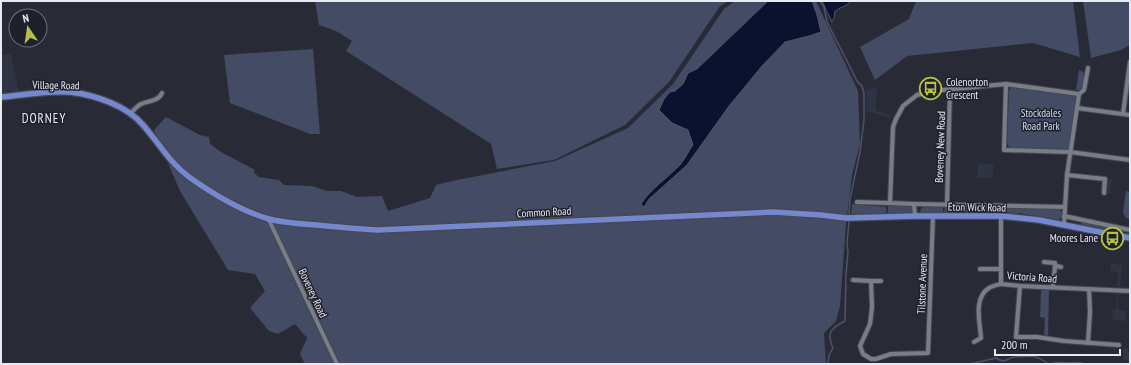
<svg xmlns="http://www.w3.org/2000/svg" width="1131" height="365" font-family="'PT Sans Narrow',sans-serif">
<rect width="100%" height="100%" fill="#282b35"/>
<g fill="#2f3444">
<path d="M 11,54 L 19,92 L 1,94 L 1,55 Z"/>
<path d="M 877,87 L 876,110 L 892,116 L 891,118 L 874,113 L 866,112 L 866,90 Z"/>
<path d="M 978,163 L 989,164 L 992,163 L 993,164 L 993,178 L 977,178 Z"/>
<path d="M 1076,174 L 1112,179 L 1110,194 L 1100,193 L 1101,180 L 1076,177 L 1075,178 Z"/>
<path d="M 1111,263 L 1122,265 L 1120,287 L 1117,286 L 1118,272 L 1110,271 Z"/>
<path d="M 1117,294 L 1118,294 L 1118,310 L 1126,311 L 1125,321 L 1113,320 L 1112,310 L 1116,310 Z"/>
<path d="M 1123,348 L 1128,348 L 1128,351 L 1130,352 L 1129,362 L 1123,359 Z"/>
</g>
<g fill="#434b65">
<path d="M 315,1 L 729,1 L 720,6 L 669,82 L 625,125 L 554,160 L 497,169 L 491,144 L 346,51 L 352,41 L 336,31 L 319,25 Z"/>
<path d="M 735,1 L 816,1 L 858,91 L 860,144 L 852,175 L 846,224 L 840,306 L 836,321 L 824,333 L 826,364 L 305,364 L 300,354 L 307,338 L 295,324 L 278,334 L 269,331 L 250,308 L 265,291 L 255,274 L 228,270 L 180,191 L 154,130 L 166,117 L 200,135 L 209,137 L 210,144 L 221,152 L 255,170 L 254,173 L 259,177 L 279,180 L 284,185 L 312,186 L 327,191 L 341,191 L 357,197 L 382,196 L 388,211 L 430,198 L 436,185 L 457,180 L 555,161 L 628,128 L 673,84 L 724,9 Z"/>
<path d="M 916,1 L 1073,1 L 1080,57 L 1033,43 L 907,56 L 875,80 L 860,47 L 909,19 Z"/>
<path d="M 1083,1 L 1130,1 L 1130,45 L 1121,50 L 1091,58 Z"/>
<path d="M 313,49 L 320,134 L 310,134 L 230,103 L 224,55 Z"/>
<path d="M 1079,70 L 1083,72 C 1086,80 1087,91 1076,90 Z"/>
<path d="M 1011,87 L 1074,94 L 1077,98 L 1069,149 L 1067,150 L 1012,149 L 1009,147 L 1007,143 L 1009,91 Z"/>
<path d="M 1126,191 L 1130,192 L 1130,219 L 1126,218 L 1123,213 Z"/>
<path d="M 852,204 L 886,207 L 887,214 L 851,216 Z"/>
<path d="M 888,206 L 913,206 L 913,211 L 910,214 L 888,214 Z"/>
<path d="M 924,206 L 943,207 L 943,214 L 923,214 L 921,213 L 920,210 Z"/>
<path d="M 945,206 L 1059,208 L 1061,210 L 1063,215 L 1061,218 L 1059,220 L 1019,213 L 1011,215 L 944,214 Z"/>
<path d="M 1084,222 L 1123,230 L 1124,233 L 1130,234 L 1130,235 L 1082,225 L 1081,223 Z"/>
<path d="M 1041,290 L 1049,290 L 1048,336 L 1045,335 L 1044,334 L 1045,318 L 1040,317 Z"/>
</g>
<g fill="#0b1230" stroke="#4e536a">
<path d="M 768,1 L 812,1 L 817,15 L 821,32 L 809,36 L 785,42 L 762,66 L 729,106 L 687,165 L 649,199 L 644,207 L 641,204 C 651,189 666,179 679,166 C 684,161 688,152 693,145 L 688,130 L 672,123 L 659,110 L 664,99 L 670,92 L 675,91 L 683,84 L 688,73 L 697,69 Z"/>
<path d="M 822,1 L 851,1 L 848,4 L 835,11 L 834,18 L 832,22 Z"/>
</g>
<g fill="none" stroke-linecap="round" stroke-linejoin="round">
<g stroke="#4e536a" stroke-width="1.5">
<path d="M 820,1 L 824,7 L 827,22 L 849,65 L 857,81 L 862,86 L 864,93 L 864,120 L 860,152 L 850,199 L 849,214"/>
<path d="M 828,364 L 829,355 L 833,348 C 826,333 831,328 845,321 L 846,274 L 848,252 L 847,243 L 849,222"/>
<path d="M 970,364 L 996,358 C 1007,365 1006,357 1016,357 C 1022,357 1030,355 1036,357 C 1041,358 1045,363 1050,364 C 1059,361 1060,363 1069,363 C 1075,363 1079,361 1085,364"/>
</g>
<defs>
<g id="minor">
<path d="M 1006,84 L 1004,150 L 1070,152 L 1130,160"/>
<path d="M 1079,94 L 1084,90 L 1088,68"/>
<path d="M 1077,108 L 1130,115"/>
<path d="M 131,113 C 134,110 137,106 141,104 C 148,101 159,101 162,93"/>
<path d="M 1123,114 L 1130,62"/>
<path d="M 1067,175 L 1105,179 L 1104,193"/>
<path d="M 857,202 L 890,203"/>
<path d="M 914,204 L 915,216"/>
<path d="M 947,205 L 950,89"/>
<path d="M 1065,207 L 914,204 L 890,203 L 893,127 L 896,119 L 903,106 L 917,95 L 933,91 L 1006,84 L 1079,94"/>
<path d="M 1001,216 L 1001,284 L 1020,286 L 1130,291"/>
<path d="M 1064,216 L 1130,230"/>
<path d="M 268,218 L 337,364"/>
<path d="M 1064,224 L 1067,175 L 1079,94"/>
<path d="M 1044,262 L 1055,263 L 1055,266"/>
<path d="M 980,269 L 1001,269"/>
<path d="M 853,280 L 871,281 L 872,307 L 870,324 L 860,346 L 863,354 L 871,359 L 876,359 L 891,354 L 928,353 L 933,216"/>
<path d="M 871,281 L 881,281"/>
<path d="M 1020,286 L 1016,337 L 1037,337 L 1064,341 L 1119,345"/>
<path d="M 1053,287 L 1055,266 L 1061,267"/>
<path d="M 974,342 L 981,338 C 980,322 973,298 989,288 C 992,286 997,285 1001,284"/>
<path d="M 1088,343 L 1090,312 L 1089,289"/>
</g>
<path id="major" d="M 1,97 C 24,95 48,90 70,92 C 96,95 127,106 143,125 C 159,143 170,163 189,177 C 213,194 241,211 269,219 C 285,223 301,224 317,225 C 337,227 358,229 378,230 L 773,212 L 821,215 L 846,218 L 915,216 L 1001,216 L 1039,220 L 1130,238"/>
</defs>
<use href="#minor" stroke="#45484f" stroke-width="6"/>
<use href="#major" stroke="#45484f" stroke-width="8"/>
<use href="#minor" stroke="#797d88" stroke-width="4"/>
<use href="#major" stroke="#7487cf" stroke-width="5.5"/>
</g>
<defs>
<symbol id="bus-ring" viewBox="-11 -11 22 22"><circle r="9.5" fill="#1e212b" stroke="#bac045" stroke-width="1.5"/><path d="M-5-6H5V4H4V6H2V4H-2V6H-4V4H-5ZM-3.5-4V0h7V-4ZM-3.5 1.2v1.5H-2V1.2ZM2 1.2v1.5H3.5V1.2Z" fill="#bac045"/></symbol>
</defs>
<g fill-rule="evenodd">
<use href="#bus-ring" x="918" y="76" width="25" height="25"/>
<use href="#bus-ring" x="1100" y="226" width="25" height="25"/>
</g>
<g text-anchor="middle" dominant-baseline="central" stroke-width="3" stroke-linejoin="round" paint-order="stroke">
<g font-size="11" fill="#e9ebf2" stroke="#1e212b" text-anchor="start">
<text x="946" y="82">Colenorton<tspan x="946" dy="13">Crescent</tspan></text>
<text x="1098" y="238" text-anchor="end">Moores Lane</text>
</g>
<g font-size="11" fill="#e9ebf2" stroke="#1e212b">
<text transform="translate(56 85) rotate(1)">Village Road</text>
<text transform="translate(940 147) rotate(-88)">Boveney New Road</text>
<text transform="translate(977 207) rotate(1)">Eton Wick Road</text>
<text transform="translate(544 212) rotate(-3)">Common Road</text>
<text transform="translate(1032 277) rotate(4)">Victoria Road</text>
<text transform="translate(922 284) rotate(-88)">Tilstone Avenue</text>
<text transform="translate(313 293) rotate(65)">Boveney Road</text>
</g>
<g font-size="11" fill="#d5def8" stroke="#1e212b">
<text x="1041" y="113">Stockdales<tspan x="1041" dy="13">Road Park</tspan></text>
</g>
<g font-size="13" letter-spacing="1" fill="#e9ebf2" stroke="#1e212b">
<text x="44" y="118">DORNEY</text>
</g>
</g>
<rect width="1131" height="365" fill="none" stroke="#e9ebf2" stroke-width="4"/>
<g transform="translate(28 28) rotate(347)"><circle r="19" fill="#1e212b" stroke="#6f727b"/>
<path d="M0-3L7 15L0 10L-7 15Z" fill="#bac045"/>
<text y="-6" font-size="11" font-weight="bold" text-anchor="middle" fill="#e9ebf2">N</text>
</g>
<path d="M995 349v6h125v-6" fill="none" stroke="#e9ebf2" stroke-width="2"/>
<text x="1001" y="349" font-size="12" fill="#e9ebf2" stroke="#1e212b" stroke-width="3" paint-order="stroke">200 m</text>
</svg>
